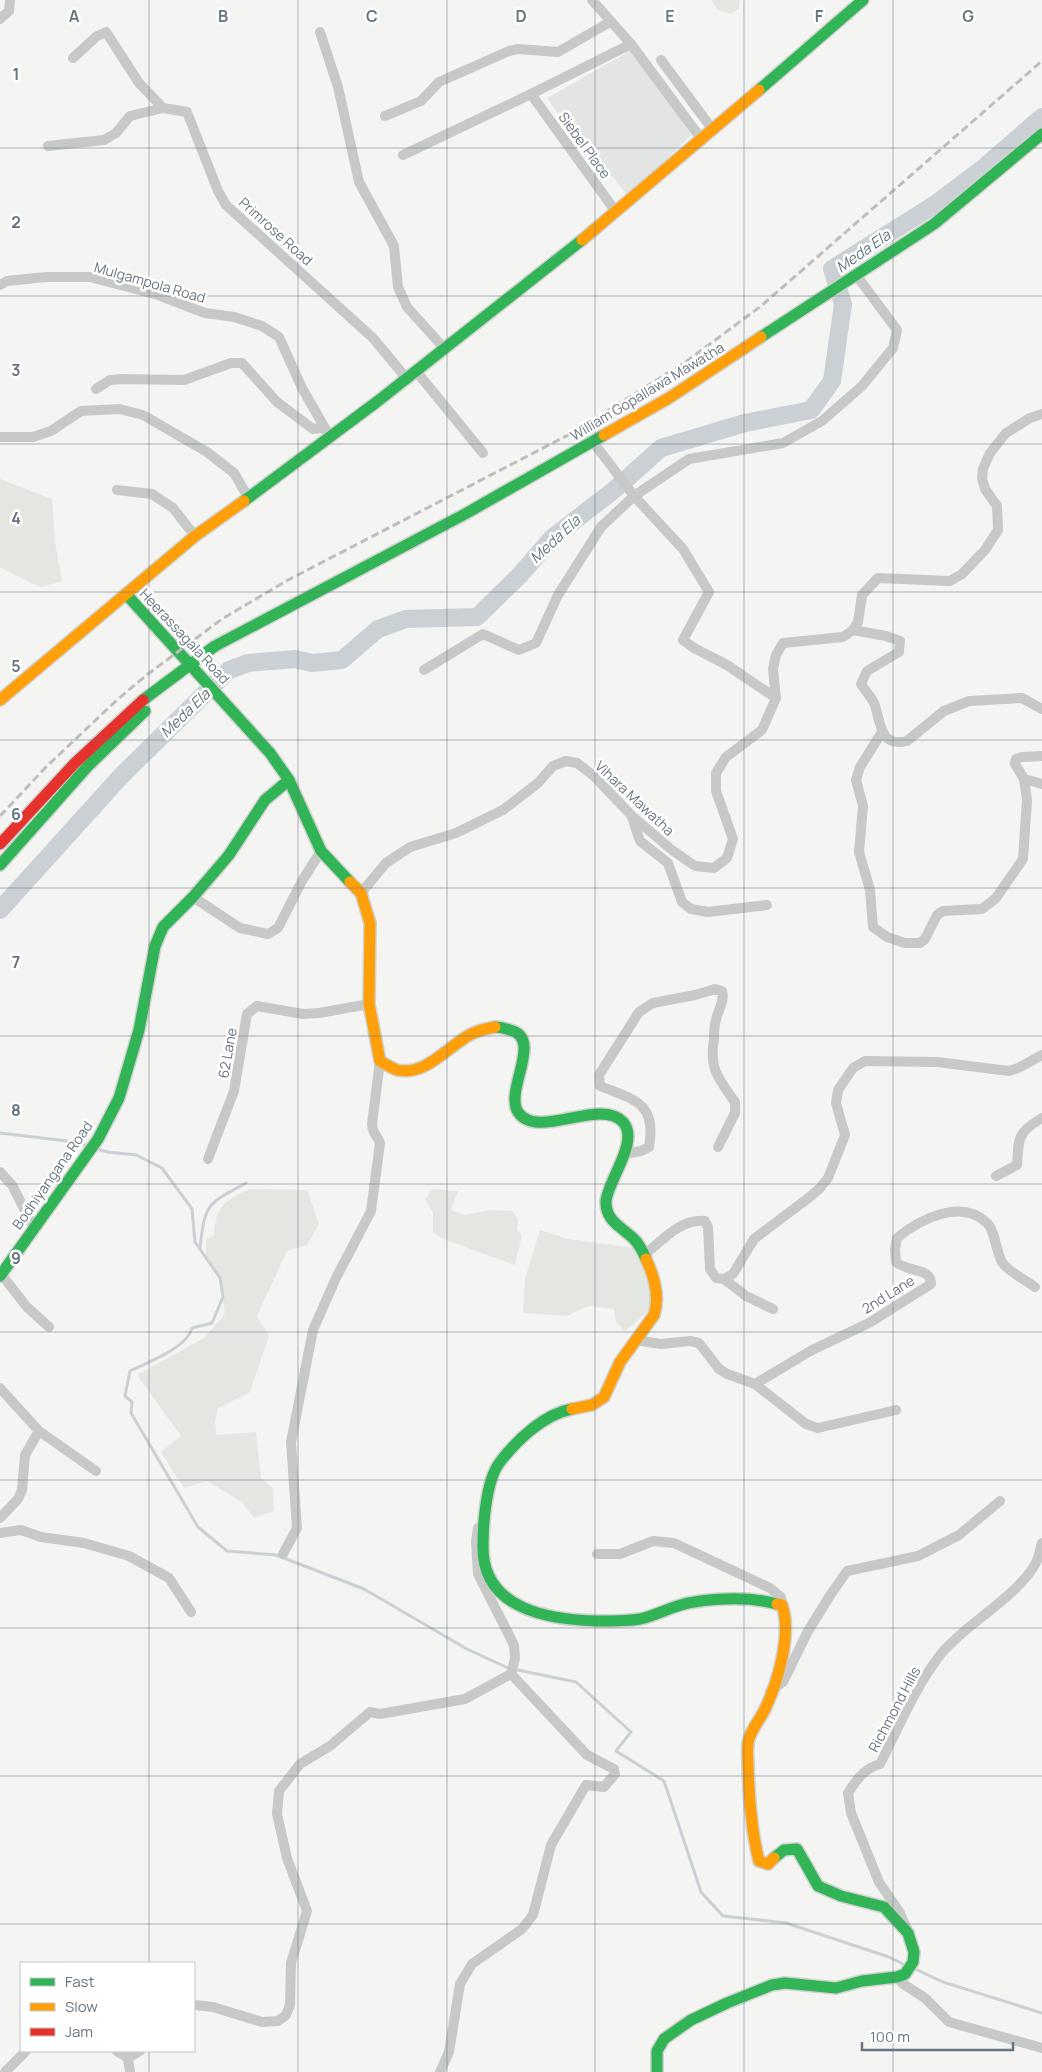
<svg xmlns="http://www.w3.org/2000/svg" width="1042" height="2072" font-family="Manrope,sans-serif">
<rect width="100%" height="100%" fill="#f4f4f3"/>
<path fill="#e3e4e4" d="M 632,48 L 691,135 L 629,197 L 613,177 L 598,170 L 547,98 L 623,55 Z"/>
<g fill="#e3e6e1">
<path d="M 711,0 L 740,0 L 739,8 L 731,14 L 718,10 Z"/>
<path d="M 0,479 L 52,499 L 55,542 L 62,581 L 40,587 L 0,567 Z"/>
<path d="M 249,1189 L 307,1190 L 319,1224 L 307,1245 L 287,1251 L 257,1316 L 269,1336 L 250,1392 L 218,1408 L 215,1423 L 216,1435 L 256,1432 L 261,1478 L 273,1488 L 274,1511 L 254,1518 L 242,1502 L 207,1481 L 184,1488 L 161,1452 L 181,1436 L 137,1375 L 204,1338 L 225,1314 L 220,1278 L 206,1257 L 206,1240 L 214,1235 C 216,1206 224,1201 249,1189 Z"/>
<path d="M 433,1189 L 458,1191 L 451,1210 L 464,1215 L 491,1210 L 513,1211 L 518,1219 L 517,1230 L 522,1235 L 515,1265 L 441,1238 L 433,1232 L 433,1213 L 425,1199 Z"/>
<path d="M 540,1230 L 568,1239 L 634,1248 L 652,1287 L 652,1308 L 625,1331 L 616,1322 L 614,1309 L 588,1306 L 567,1316 L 523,1313 L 525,1279 Z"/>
</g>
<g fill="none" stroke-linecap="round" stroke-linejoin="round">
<g stroke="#cad0d4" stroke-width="3">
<path d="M 0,1133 L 75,1142 L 88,1146"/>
<path d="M 96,1149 L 108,1152 L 136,1155 L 162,1168 L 192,1209 L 195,1242 L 220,1278 L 223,1297 L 212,1323 L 192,1328 C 187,1348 148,1362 130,1371 L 125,1396 L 132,1402 L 131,1413 L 198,1527 L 227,1551 L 276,1555 L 364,1589 L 467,1649 L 508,1668 L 576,1682 L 631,1732 L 616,1751 L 664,1781 L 701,1892 L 723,1916 L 786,1923 L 889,1957 L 907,1966"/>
<path d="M 200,1248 C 205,1203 207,1204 246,1183"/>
<path d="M 913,1968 L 943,1982 L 1042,2013"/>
</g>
<path stroke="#cad0d4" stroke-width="18" d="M 0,910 L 122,775 L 229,670 L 248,663 L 295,659 L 312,663 L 342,660 L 378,629 L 406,619 L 477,617 L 520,575 L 552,538 L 614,490 L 661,448 L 745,423 L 811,410 L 832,381 L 843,304 L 832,269 L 937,203 L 982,169 L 1042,117"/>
<defs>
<g id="fast">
<path d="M 759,90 L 863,0"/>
<path d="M 761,337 L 934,224 L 1042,134"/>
<path d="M 244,501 L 378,401 L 582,240"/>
<path d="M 126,594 L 270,753 L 289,780 L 321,851 L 350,882"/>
<path d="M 143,700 L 215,646 L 465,514 L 604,435"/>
<path d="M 0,865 L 87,767 L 145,711"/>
<path d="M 495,1027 C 500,1027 505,1028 510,1030 C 544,1038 504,1091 518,1112 C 537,1141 600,1097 623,1122 C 640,1141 608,1180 606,1201 C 605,1221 622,1227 634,1239 C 640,1245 643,1252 646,1259"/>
<path d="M 0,1276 L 98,1139 L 119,1098 L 139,1030 L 155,946 L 163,927 L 193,897 L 229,855 L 265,800 L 289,780"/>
<path d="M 572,1409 C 544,1414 517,1440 500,1462 C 486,1480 483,1524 483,1546 C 482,1610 550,1620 599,1621 C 612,1621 627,1621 640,1619 C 659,1615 675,1604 694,1602 C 721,1598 751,1597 777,1604"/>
<path d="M 657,2072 L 657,2051 L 664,2039 L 691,2020 L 727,2003 L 772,1985 L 785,1983 L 836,1988 L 862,1981 L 897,1977 L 905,1974 L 913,1962 L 914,1952 L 908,1933 L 884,1907 L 841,1896 L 818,1886 L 797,1849 L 784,1850 L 774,1858"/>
</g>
<g id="slow">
<path d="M 582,240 L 759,90"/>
<path d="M 604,435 L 669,398 L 761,337"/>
<path d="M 0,700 L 195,536 L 244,501"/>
<path d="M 350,882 L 361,893 L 370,923 L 369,1004 L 380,1061 C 385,1064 392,1068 397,1070 C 424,1076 445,1050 466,1037 C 475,1031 484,1029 495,1027"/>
<path d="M 572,1409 L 592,1405 L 604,1397 L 620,1362 L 654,1315 C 660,1297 654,1276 646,1259"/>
<path d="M 774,1858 L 768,1864 L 759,1861 C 751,1830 749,1798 748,1766 C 748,1758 747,1751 748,1743 C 750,1730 760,1720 765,1709 C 778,1682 792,1634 782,1605 L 777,1604"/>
</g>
<path id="jam" d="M 0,844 L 75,763 L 143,700"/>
</defs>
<use href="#fast" stroke="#d1d2d2" stroke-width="14"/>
<use href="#slow" stroke="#d1d2d2" stroke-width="14"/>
<use href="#jam" stroke="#d1d2d2" stroke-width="14"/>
<g stroke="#c7c9c9" stroke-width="10">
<path d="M 592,0 L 631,44 L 702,140"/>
<path d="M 0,19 L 9,11 L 10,0"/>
<path d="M 320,32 L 338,87 L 359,182 L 394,246 L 398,287 L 407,307 L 444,348"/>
<path d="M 73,58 L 97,36 L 106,32 L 139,83 L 163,108 L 187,112 L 218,191 L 226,205 L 373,338 L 407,379"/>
<path d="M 661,60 L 713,130"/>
<path d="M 531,94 L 616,212"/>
<path d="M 385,116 L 421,101 L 439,82 L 509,51 L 518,49 L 558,52 L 610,22"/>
<path d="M 48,146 L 104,140 L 116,133 L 130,116 L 163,108"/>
<path d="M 403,155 L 531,94 L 631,44"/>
<path d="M 0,285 L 7,281 L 46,277 L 90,277 L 158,295 L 205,313 L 234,317 L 262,326 L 279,337 L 302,388 L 330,437"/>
<path d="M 416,371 L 483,453"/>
<path d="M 96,389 L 110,380 L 122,379 L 184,380 L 231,363 L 242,363 L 277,402 L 313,429 L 324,428"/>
<path d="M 0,437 L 33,437 L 51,431 L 81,411 L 119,409 L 143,415 L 207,452 L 234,473 L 248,497"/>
<path d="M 593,442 L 634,496 L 683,549 L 709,592 L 683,640 L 694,648 L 727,665 L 776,698"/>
<path d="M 117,490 L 152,494 L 173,508 L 195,536"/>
<path d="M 853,630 L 886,636 L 900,641 L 899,652 L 867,671 L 861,684 C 865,690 871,697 874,703 C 881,721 879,748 907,741 L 944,711 L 969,701 L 1022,698 L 1042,709"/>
<path d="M 424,670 L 483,634 L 519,650 L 536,643 L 558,595 L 601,527 L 634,496 L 689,459 L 783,443 L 822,421 L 862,386 L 893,348 L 897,330 L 857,276"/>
<path d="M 882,732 L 860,767 L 856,780 L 863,806 L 859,852 L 870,890 L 873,927 L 887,937 L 905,943 L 920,943 L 925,939 L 937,915 L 943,911 L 982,909 L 996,898 L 1023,859 L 1027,800 L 1024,779"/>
<path d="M 1042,756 L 1022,757 L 1016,759 L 1015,764 L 1024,779 L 1042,784"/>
<path d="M 632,817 L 640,841 L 668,863 L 682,902 L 691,909 L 708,912 L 767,905"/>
<path d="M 361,893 L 386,863 L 410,847 L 456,833 L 503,810 L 538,783 L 553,766 L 566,761 L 577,763 L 594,776 L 632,816 L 672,850 L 695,866 L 714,868 L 727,858 L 733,839 L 716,791 L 716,773 L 726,757 L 762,730 L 776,698 L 773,669 L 776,655 L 783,643 L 843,637 L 853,630 L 858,622 L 862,595 L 878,578 L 950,581 L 962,574 L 985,550 L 998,530 L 997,506 L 985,489 L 982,478 L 983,469 L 990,453 L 1006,433 L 1030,418 L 1042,414"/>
<path d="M 193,897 L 240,928 L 268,934 L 278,928 L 302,881 L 321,851"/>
<path d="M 624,1154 L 641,1151 L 649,1147 C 657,1102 634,1100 600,1086 L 599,1075 L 639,1012 L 653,1003 L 695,995 L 715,989 L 722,991 C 725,1002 718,1009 716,1020 C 714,1026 714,1033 714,1039 C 709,1069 718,1078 735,1102 L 735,1113 L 718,1147"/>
<path d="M 208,1159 L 234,1091 L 247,1014 L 257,1006 L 303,1014 L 319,1013 L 369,1004"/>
<path d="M 0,1172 L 12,1185 L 34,1228"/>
<path d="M 996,1176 L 1017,1165 C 1019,1137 1017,1133 1042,1118"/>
<path d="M 644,1255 C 662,1241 681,1218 705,1221 L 708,1227 L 710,1269 L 716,1278 L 724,1279 L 733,1274 L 754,1239 L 811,1196 L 820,1188 L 828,1178 L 845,1135 L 836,1103 L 838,1090 L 853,1068 L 865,1061 L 937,1062 L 1009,1071 L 1018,1068 L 1042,1055"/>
<path d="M 1,1274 L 27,1307 L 49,1327"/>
<path d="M 724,1279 L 746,1296 L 773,1309"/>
<path d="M 635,1340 L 661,1344 L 690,1341 L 699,1343 L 719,1369 L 727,1374 L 755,1384 L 812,1350 L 869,1323 L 931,1284 C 931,1267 909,1273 896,1262 L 895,1249 L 897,1238 C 920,1219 961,1198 987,1223 C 995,1230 996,1252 1002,1262 C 1006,1270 1027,1281 1035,1287"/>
<path d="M 755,1384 L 806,1424 L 818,1428 L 896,1410"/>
<path d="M 0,1388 L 39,1431 L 96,1471"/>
<path d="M 0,1518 L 18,1499 L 22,1490 L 25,1455 L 39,1431"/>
<path d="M 0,1533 L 21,1530 L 41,1537 L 84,1543 L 129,1556 L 169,1578 L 191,1612"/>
<path d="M 283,1554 L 297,1528 L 291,1442 L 313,1330 L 336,1278 L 371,1211 L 380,1143 C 377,1135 372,1133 372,1124 L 380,1061"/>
<path d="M 597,1554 L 620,1554 L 653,1541 L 674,1543 L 770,1588 L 781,1597 L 782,1605"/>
<path d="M 770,1691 L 783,1682 L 808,1631 L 831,1594 L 847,1571 L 918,1556 L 959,1535 L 1000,1501"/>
<path d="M 906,1927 L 900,1913 L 879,1882 L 851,1813 L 848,1793 C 856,1780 865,1768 880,1764 C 899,1727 915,1687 941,1654 C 965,1624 1025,1592 1038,1558 C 1040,1553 1040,1548 1042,1543"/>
<path d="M 897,1977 L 903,1984 L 925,1998 L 949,2022 L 1042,2048"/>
<path d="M 194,2005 L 213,2007 L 262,2022 L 278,2021 L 286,2015 L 290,2005 L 291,1963 L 307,1911 L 287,1858 L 277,1814 L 279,1791 L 300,1764 L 330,1746 L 370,1712 L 380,1714 L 465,1699 L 511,1674 L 515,1658 L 514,1645 L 478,1574 L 476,1542 L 478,1528"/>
<path d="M 117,2051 L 128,2058"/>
<path d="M 128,2058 L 130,2072"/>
<path d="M 128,2058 L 140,2051"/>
<path d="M 5,2072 L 26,2051"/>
<path d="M 440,2072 L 449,2052 L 460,1984 L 472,1964 L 522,1929 L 533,1915 L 551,1845 L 586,1785 L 604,1787 L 615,1774 L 614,1769 L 587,1755 L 511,1674"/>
</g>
<use href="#fast" stroke="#30b455" stroke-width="11"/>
<use href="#slow" stroke="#ff9f0a" stroke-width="11"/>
<use href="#jam" stroke="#e5322d" stroke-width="11"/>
<path stroke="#bebebf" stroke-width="3" stroke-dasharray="8 4" stroke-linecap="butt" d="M 0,816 L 46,767 L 118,699 L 148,674 L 222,619 L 288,580 L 572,433 L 687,361 L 761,306 L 1042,61"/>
</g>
<path fill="none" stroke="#677580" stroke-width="1" stroke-opacity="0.55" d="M 149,0 L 149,1963M 298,0 L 298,2072M 447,0 L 447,2072M 595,0 L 595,2072M 744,0 L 744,2072M 893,0 L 893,2072M 0,148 L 1042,148M 0,296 L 1042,296M 0,444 L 1042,444M 0,592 L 1042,592M 0,740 L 1042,740M 0,888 L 1042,888M 0,1036 L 1042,1036M 0,1184 L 1042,1184M 0,1332 L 1042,1332M 0,1480 L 1042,1480M 0,1628 L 1042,1628M 0,1776 L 1042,1776M 0,1924 L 1042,1924M 149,2051 L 149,2072"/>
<g text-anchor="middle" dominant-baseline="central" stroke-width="5" stroke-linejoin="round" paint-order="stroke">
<g font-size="14" fill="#677580" stroke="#fff">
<text transform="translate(585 145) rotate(54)">Siebel Place</text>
<text transform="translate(276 231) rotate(42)">Primrose Road</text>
<text transform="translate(150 282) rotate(16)">Mulgampola Road</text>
<text transform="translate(647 391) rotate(-31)">William Gopallawa Mawatha</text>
<text transform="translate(185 636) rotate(47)">Heerassagala Road</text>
<text transform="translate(635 798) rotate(43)">Vihara Mawatha</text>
<text transform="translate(227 1053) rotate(-80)">62 Lane</text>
<text transform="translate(52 1175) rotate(-55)">Bodhiyangana Road</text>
<text transform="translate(888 1294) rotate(-32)">2nd Lane</text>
<text transform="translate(894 1709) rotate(-62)">Richmond Hills</text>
</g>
<g font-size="15" font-style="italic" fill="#63767d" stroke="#fff">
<text transform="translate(863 251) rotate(-35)">Meda Ela</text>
<text transform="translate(555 539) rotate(-43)">Meda Ela</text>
<text transform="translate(185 713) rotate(-44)">Meda Ela</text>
</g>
</g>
<g font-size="16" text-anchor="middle" font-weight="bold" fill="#677580" stroke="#fff" stroke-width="5" stroke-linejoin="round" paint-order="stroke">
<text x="74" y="22">A</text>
<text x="223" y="22">B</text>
<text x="372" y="22">C</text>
<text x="521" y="22">D</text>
<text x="670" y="22">E</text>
<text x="819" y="22">F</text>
<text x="968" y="22">G</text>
<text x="16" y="80">1</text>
<text x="16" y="228">2</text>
<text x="16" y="376">3</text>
<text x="16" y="524">4</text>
<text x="16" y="672">5</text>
<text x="16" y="820">6</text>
<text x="16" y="968">7</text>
<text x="16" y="1116">8</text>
<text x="16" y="1264">9</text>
</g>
<rect x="20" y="1962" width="175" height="90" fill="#ffffff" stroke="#c2c8cc"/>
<rect x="30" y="1978" width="25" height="8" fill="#30b455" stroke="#c2c8cc"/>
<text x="65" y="1987" font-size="15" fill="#677580">Fast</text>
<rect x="30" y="2003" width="25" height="8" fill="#ff9f0a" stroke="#c2c8cc"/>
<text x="65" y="2012" font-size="15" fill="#677580">Slow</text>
<rect x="30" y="2028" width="25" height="8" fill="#e5322d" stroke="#c2c8cc"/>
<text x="65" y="2037" font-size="15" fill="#677580">Jam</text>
<path d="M862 2042v8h151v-8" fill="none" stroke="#677580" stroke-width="2.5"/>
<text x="870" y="2042" font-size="15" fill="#677580" stroke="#ffffff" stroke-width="4" paint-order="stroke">100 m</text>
</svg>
